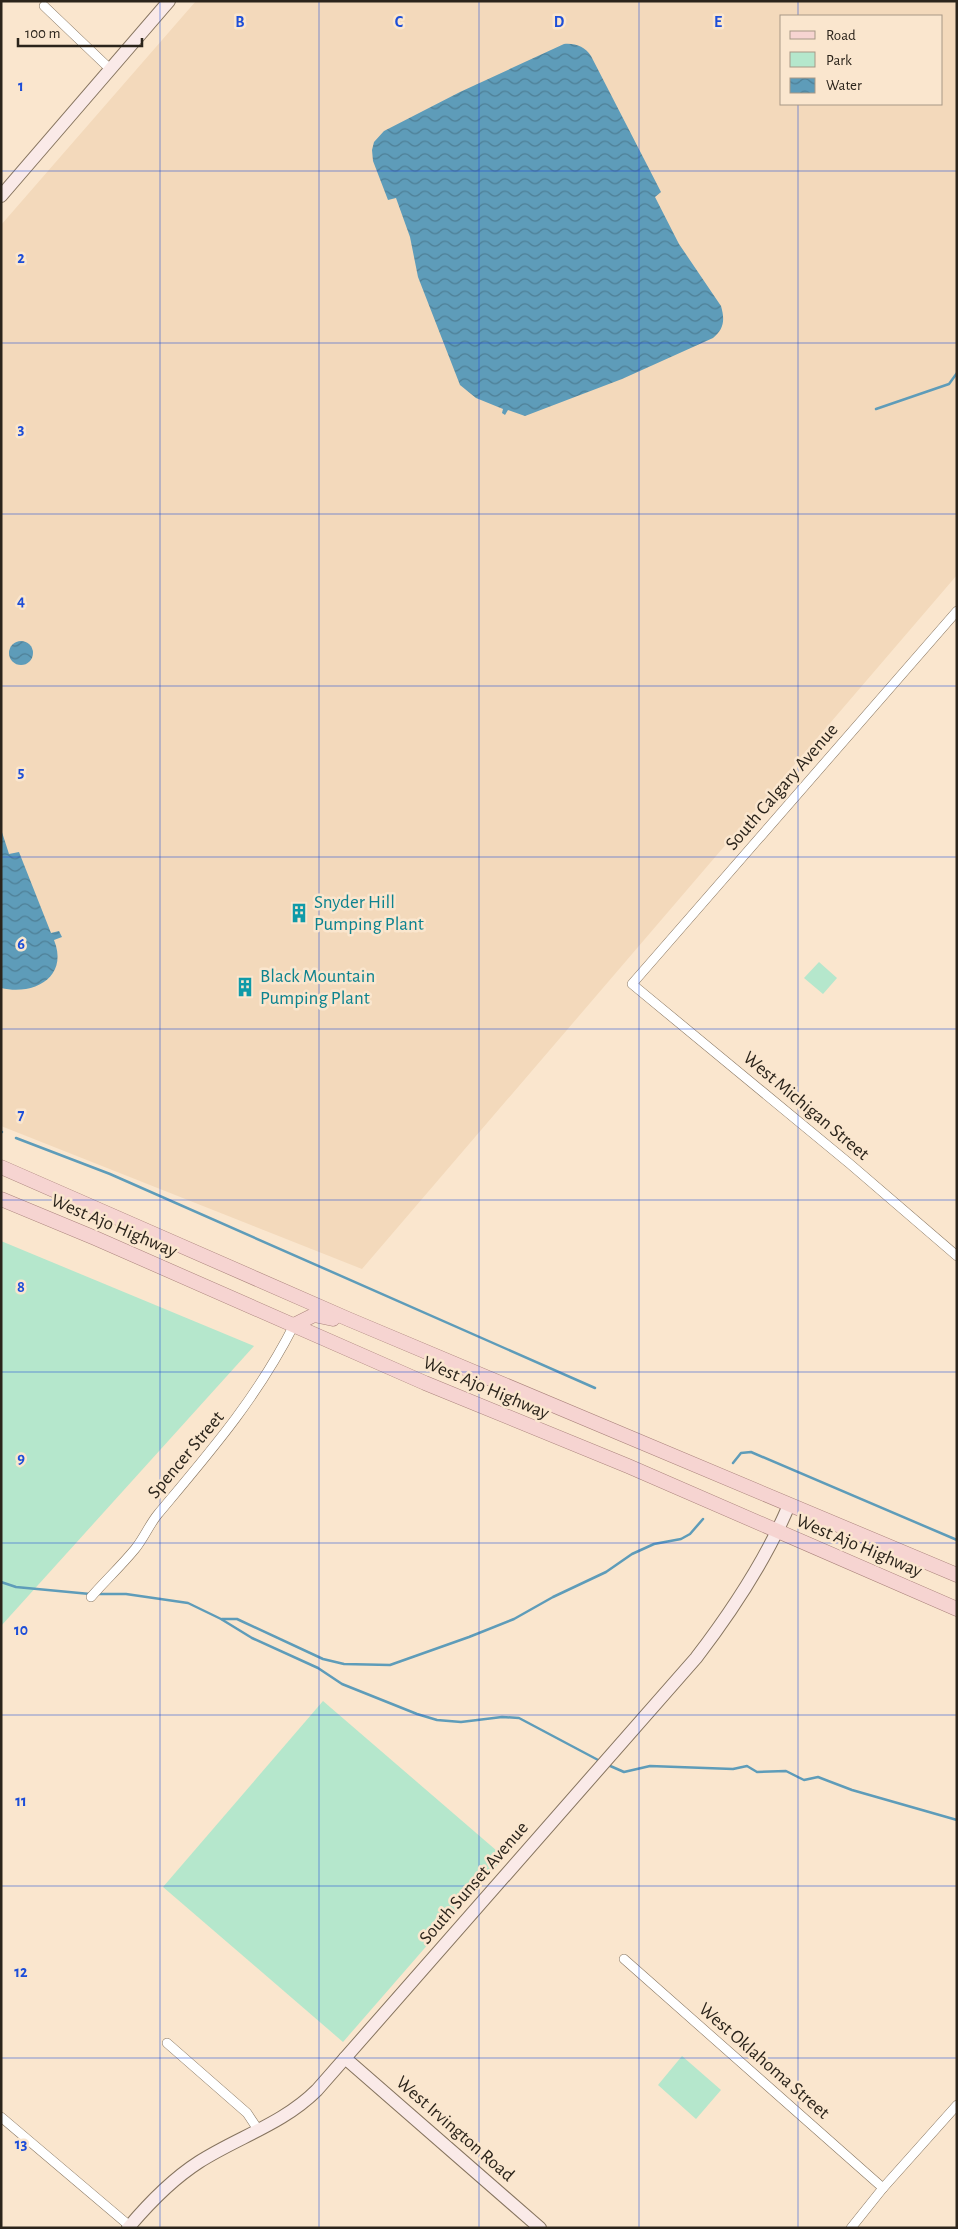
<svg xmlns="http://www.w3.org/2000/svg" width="958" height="2229" font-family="'Alegreya Sans',sans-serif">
<defs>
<pattern id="water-waves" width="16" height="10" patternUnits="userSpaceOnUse" patternTransform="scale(1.25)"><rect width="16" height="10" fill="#5e9cb9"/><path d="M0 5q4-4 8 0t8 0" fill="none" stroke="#4e7f96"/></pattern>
</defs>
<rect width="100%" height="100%" fill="#fae6ce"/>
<path fill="#f3d9bb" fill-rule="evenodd" d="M 196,1 L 957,1 L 957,575 L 362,1269 L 1,1126 L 1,225 ZM 782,16 L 942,16 L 942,104 L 782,104 Z"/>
<g fill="#b5e7cc">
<path d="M 819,962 L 837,978 L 823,994 L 804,978 Z"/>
<path d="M 1,1241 L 254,1346 L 1,1626 Z"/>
<path d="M 323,1701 L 504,1857 L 343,2042 L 163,1887 Z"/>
<path d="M 682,2056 L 721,2090 L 696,2119 L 658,2085 Z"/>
</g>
<g fill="url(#water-waves)">
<path d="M 564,44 C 576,43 585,47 591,56 L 661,192 L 655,197 L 679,244 L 721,306 C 725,320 724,329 713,338 L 622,379 L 525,416 L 508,410 L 505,415 L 502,413 L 503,409 L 476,398 L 460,385 L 418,277 L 410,237 L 396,198 L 388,200 L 373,161 L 372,150 L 374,142 L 384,131 L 460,92 Z"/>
<circle cx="21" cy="653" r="12"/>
<path d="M 1,829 L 9,854 L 19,852 L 51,933 L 59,931 L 62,937 L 54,940 C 69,977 34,996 1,988 Z"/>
</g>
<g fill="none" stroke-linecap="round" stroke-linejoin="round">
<g stroke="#5e9cb9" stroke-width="2.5">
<path d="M 876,409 L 949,384 L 957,373"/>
<path d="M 1,1132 L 2,1132"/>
<path d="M 16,1138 L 110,1174 L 595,1388"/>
<path d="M 733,1463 L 741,1453 L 751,1452 L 957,1540"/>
<path d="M 1,1582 L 16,1587 L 90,1594"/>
<path d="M 98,1594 L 126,1594 L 188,1603 L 221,1619 L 252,1638 L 318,1668 L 342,1684 L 417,1714 L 437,1720 L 461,1722 L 502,1717 L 519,1718 L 600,1761"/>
<path d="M 222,1619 L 237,1619 L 323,1659 L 344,1664 L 390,1665 L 469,1637 L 514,1619 L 553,1597 L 606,1572 L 632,1554 L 654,1544 L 681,1539 L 690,1534 L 703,1519"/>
<path d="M 608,1765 L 624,1772 L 650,1766 L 733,1769 L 747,1766 L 757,1772 L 786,1771 L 804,1780 L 818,1777 L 852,1790 L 957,1820"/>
</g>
<defs>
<g id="street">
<path d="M 44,6 L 110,69"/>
<path d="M 957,611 L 632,984 L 850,1164 L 957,1256"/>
<path d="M 91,1597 C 105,1581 121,1566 135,1549 C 144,1538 149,1525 158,1514 C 210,1452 257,1398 294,1325"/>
<path d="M 624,1959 L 883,2188"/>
<path d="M 167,2043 L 247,2113 L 259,2131"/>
<path d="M 1,2117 L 132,2228"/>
<path d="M 851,2228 L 883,2188 L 957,2105"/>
</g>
<g id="secondary">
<path d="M 1,196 L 169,1"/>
<path d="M 345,2058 L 540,2228"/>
<path d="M 128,2228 C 149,2203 171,2180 199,2162 C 238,2137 283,2124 317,2090 L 696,1658 C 732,1611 766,1560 789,1505"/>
</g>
<g id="primary">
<path d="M 1,1167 L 348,1319 L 957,1575"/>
<path d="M 1,1199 L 95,1238 L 425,1383 L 628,1466 L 957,1609"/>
<path d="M 294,1325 L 314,1315 L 333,1319"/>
</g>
</defs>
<use href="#street" stroke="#86745f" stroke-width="10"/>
<use href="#secondary" stroke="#86745f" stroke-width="14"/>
<use href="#primary" stroke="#ab847d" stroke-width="15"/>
<use href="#street" stroke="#fff" stroke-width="9"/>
<use href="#secondary" stroke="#faeae8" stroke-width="12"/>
<use href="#primary" stroke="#f6d4d1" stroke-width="14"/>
</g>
<path fill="none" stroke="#1d4ed8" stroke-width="1" stroke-opacity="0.55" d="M 160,1 L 160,2228M 319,1 L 319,2228M 479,1 L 479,2228M 639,1 L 639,2228M 798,1 L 798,16M 798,104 L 798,2228M 1,171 L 957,171M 1,343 L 957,343M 1,514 L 957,514M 1,686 L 957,686M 1,857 L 957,857M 1,1029 L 957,1029M 1,1200 L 957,1200M 1,1372 L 957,1372M 1,1543 L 957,1543M 1,1715 L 957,1715M 1,1886 L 957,1886M 1,2058 L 957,2058"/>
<defs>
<symbol id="building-bare" viewBox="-9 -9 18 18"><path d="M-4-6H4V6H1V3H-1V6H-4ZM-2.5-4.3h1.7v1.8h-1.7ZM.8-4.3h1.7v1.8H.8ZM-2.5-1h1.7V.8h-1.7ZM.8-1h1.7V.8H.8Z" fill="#0f9aa8" stroke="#fae6ce" stroke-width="2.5" paint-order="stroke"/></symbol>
</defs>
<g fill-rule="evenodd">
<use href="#building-bare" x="285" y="899" width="28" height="28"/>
<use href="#building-bare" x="231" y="973" width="28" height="28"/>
</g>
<g text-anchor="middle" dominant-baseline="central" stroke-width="5" stroke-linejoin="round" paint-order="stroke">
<g font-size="19" fill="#2b241b" stroke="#fae6ce">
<text transform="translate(782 787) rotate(-49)">South Calgary Avenue</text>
<text transform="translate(806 1106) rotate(40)">West Michigan Street</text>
<text transform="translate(114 1226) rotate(23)">West Ajo Highway</text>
<text transform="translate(486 1388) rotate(23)">West Ajo Highway</text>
<text transform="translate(186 1455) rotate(-50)">Spencer Street</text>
<text transform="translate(859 1546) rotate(23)">West Ajo Highway</text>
<text transform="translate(474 1883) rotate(-49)">South Sunset Avenue</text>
<text transform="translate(764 2061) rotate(41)">West Oklahoma Street</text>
<text transform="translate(455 2129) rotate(41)">West Irvington Road</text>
</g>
<g font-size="19" fill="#0d838f" stroke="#fae6ce" text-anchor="start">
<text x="314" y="902">Snyder Hill<tspan x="314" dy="22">Pumping Plant</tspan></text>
<text x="260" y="976">Black Mountain<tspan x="260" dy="22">Pumping Plant</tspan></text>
</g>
</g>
<g font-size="16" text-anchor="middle" font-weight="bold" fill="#1d4ed8" stroke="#fae6ce" stroke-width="5" stroke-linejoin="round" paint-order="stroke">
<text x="240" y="27">B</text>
<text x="399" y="27">C</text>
<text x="559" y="27">D</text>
<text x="718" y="27">E</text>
<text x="21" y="91">1</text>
<text x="21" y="263">2</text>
<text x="21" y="434">3</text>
<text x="21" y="606">4</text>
<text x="21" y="777">5</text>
<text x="21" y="949">6</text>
<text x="21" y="1120">7</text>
<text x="21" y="1292">8</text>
<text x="21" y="1463">9</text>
<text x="21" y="1635">10</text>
<text x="21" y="1806">11</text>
<text x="21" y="1977">12</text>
<text x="21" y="2149">13</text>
</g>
<rect width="958" height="2229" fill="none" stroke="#2b241b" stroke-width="5"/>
<rect x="780" y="15" width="162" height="90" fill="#fae6ce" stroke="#a79886"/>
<rect x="790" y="31" width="25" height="8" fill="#f6d4d1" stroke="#a79886"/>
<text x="826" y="40" font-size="15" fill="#2b241b">Road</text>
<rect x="790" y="52" width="25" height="15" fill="#b5e7cc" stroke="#a79886"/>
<text x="826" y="65" font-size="15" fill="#2b241b">Park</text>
<rect x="790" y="78" width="25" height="15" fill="url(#water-waves)" stroke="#a79886"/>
<text x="826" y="90" font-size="15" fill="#2b241b">Water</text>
<path d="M18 38v8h124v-8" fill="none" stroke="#2b241b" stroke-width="2.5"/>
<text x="25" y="38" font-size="15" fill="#2b241b" stroke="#fae6ce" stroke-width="4" paint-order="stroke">100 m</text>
</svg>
